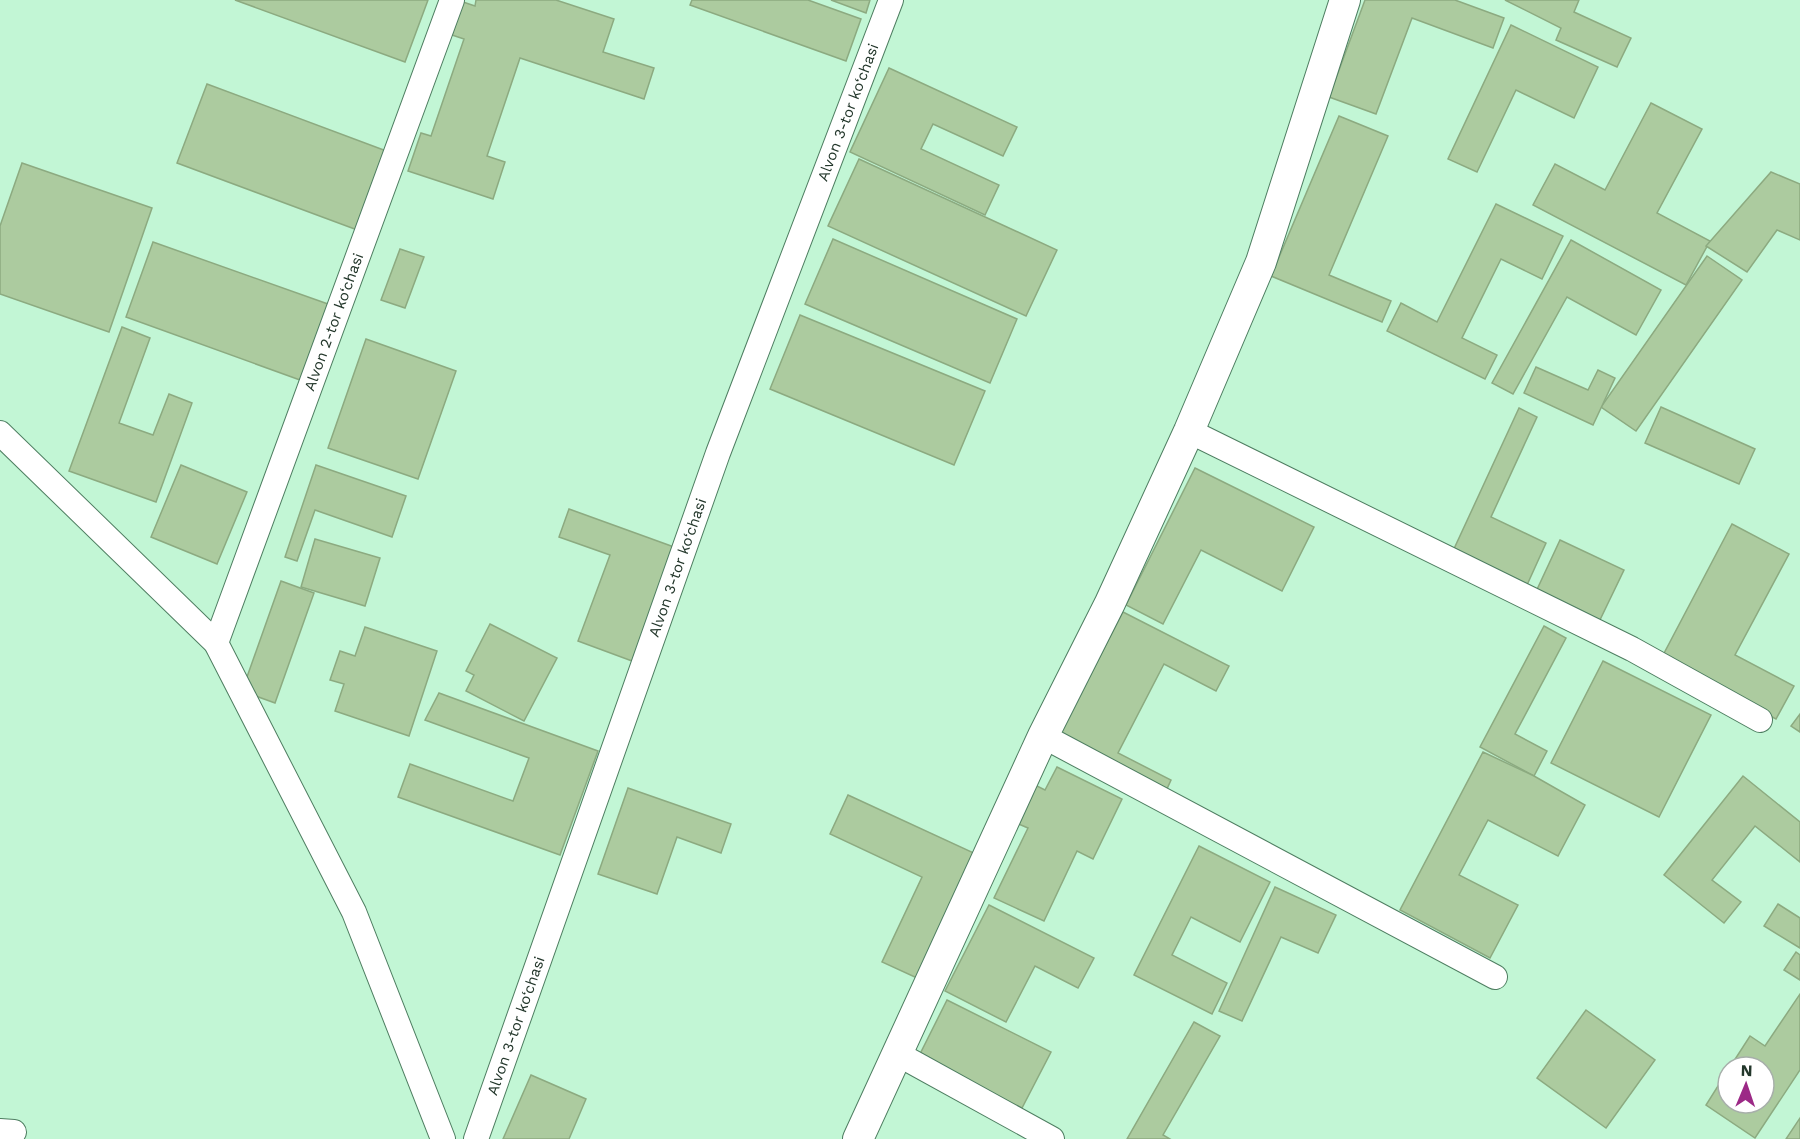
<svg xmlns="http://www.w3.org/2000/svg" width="1800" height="1139" font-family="'Work Sans',sans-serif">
<rect width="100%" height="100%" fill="#c2f6d5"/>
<g fill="#accb9f" stroke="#8caa80" stroke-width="1.5">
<path d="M 235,0 L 428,0 L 405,62 Z"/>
<path d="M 476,0 L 556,0 L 614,19 L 603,52 L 654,68 L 644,99 L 520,58 L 487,156 L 505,162 L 493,199 L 408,171 L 421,133 L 431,136 L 464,39 L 452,35 L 463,2 L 475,6 Z"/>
<path d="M 692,0 L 808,0 L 861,19 L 846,61 L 690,5 Z"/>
<path d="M 831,0 L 870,0 L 866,13 Z"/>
<path d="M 1365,0 L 1455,0 L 1504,18 L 1493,48 L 1412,18 L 1376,114 L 1329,97 Z"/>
<path d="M 1505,0 L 1579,0 L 1574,12 L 1631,38 L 1617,67 L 1556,40 L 1561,28 Z"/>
<path d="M 1511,25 L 1598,67 L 1574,118 L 1516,90 L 1477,172 L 1448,159 Z"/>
<path d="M 889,68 L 1017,127 L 1003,156 L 933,124 L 921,149 L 999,185 L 985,215 L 850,152 Z"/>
<path d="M 207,84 L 389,152 L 360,231 L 177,163 Z"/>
<path d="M 1651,103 L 1702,129 L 1657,213 L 1710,241 L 1686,285 L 1533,205 L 1555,164 L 1605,190 Z"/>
<path d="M 1339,116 L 1388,136 L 1329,275 L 1391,301 L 1382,322 L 1271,276 Z"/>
<path d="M 859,159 L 1057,250 L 1026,316 L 828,226 Z"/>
<path d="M 22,163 L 152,208 L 109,332 L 0,294 L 0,226 Z"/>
<path d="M 1771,172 L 1800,184 L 1800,240 L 1777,230 L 1747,272 L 1706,246 Z"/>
<path d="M 1496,204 L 1563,236 L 1542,279 L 1501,259 L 1462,338 L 1497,355 L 1485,379 L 1387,331 L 1401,303 L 1437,322 Z"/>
<path d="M 833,239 L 1017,319 L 990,383 L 805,304 Z"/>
<path d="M 1571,240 L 1661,290 L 1636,335 L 1567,297 L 1513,394 L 1492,383 Z"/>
<path d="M 153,242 L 328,304 L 300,380 L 126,317 Z"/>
<path d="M 400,249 L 424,257 L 405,308 L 381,300 Z"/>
<path d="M 1707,256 L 1742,280 L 1636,431 L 1601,407 Z"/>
<path d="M 800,315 L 985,391 L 954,465 L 770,389 Z"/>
<path d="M 122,327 L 150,338 L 119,423 L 153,435 L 169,394 L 192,403 L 156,502 L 69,471 Z"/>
<path d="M 366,339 L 456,371 L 418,479 L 328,448 Z"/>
<path d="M 1536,367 L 1588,390 L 1598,370 L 1615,378 L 1593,425 L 1524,393 Z"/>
<path d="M 1661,407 L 1755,449 L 1739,484 L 1645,443 Z"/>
<path d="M 1519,408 L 1537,417 L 1491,517 L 1546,543 L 1527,585 L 1453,551 Z"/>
<path d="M 181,465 L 247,492 L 217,564 L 151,537 Z"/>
<path d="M 316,465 L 406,496 L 392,537 L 315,510 L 297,561 L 285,557 Z"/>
<path d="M 1195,468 L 1314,527 L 1282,591 L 1201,550 L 1163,624 L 1126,605 Z"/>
<path d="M 569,509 L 674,547 L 632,661 L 578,641 L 610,555 L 559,537 Z"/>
<path d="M 1732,524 L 1789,554 L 1735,655 L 1794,686 L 1776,719 L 1661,659 Z"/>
<path d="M 315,539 L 380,558 L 365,606 L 301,587 Z"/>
<path d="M 1560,540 L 1624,570 L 1597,626 L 1534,596 Z"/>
<path d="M 281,581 L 314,593 L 275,703 L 242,691 Z"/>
<path d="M 1123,612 L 1229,666 L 1216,691 L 1164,664 L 1118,753 L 1171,780 L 1166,791 L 1059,736 Z"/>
<path d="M 490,624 L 557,658 L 524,721 L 466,691 L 474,675 L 466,671 Z"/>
<path d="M 1544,626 L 1566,638 L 1515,734 L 1547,751 L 1534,776 L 1480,747 Z"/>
<path d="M 365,627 L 437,651 L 409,736 L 335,711 L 344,684 L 330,680 L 340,651 L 355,656 Z"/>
<path d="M 1603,661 L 1711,715 L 1659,817 L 1551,763 Z"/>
<path d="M 439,693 L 598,751 L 560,855 L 398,797 L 410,764 L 513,801 L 529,758 L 425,720 Z"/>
<path d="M 1800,714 L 1800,732 L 1791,726 Z"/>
<path d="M 1483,752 L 1534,776 L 1585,805 L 1558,856 L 1488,820 L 1459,875 L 1518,905 L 1490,958 L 1400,910 Z"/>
<path d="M 1057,767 L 1122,799 L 1093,859 L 1077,851 L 1044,921 L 994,898 L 1028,828 L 1016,823 L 1035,785 L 1045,790 Z"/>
<path d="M 1743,776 L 1800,822 L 1800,862 L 1755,826 L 1712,880 L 1741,902 L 1724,923 L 1664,875 Z"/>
<path d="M 628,788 L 731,824 L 721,853 L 677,837 L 657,894 L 598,874 Z"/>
<path d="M 848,795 L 976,854 L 917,978 L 882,962 L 922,877 L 830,834 Z"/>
<path d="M 1199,846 L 1270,882 L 1240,942 L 1191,917 L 1172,955 L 1227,983 L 1212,1014 L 1134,975 Z"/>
<path d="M 1275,887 L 1336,915 L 1318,953 L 1281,937 L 1242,1021 L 1219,1011 Z"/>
<path d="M 1778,904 L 1800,918 L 1800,948 L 1764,926 Z"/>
<path d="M 989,905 L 1094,958 L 1078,988 L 1035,966 L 1006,1022 L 945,991 Z"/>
<path d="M 1796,952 L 1800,955 L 1800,980 L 1784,970 Z"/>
<path d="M 1800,994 L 1800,1070 L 1755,1138 L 1706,1105 L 1728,1070 L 1728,1103 L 1764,1103 L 1764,1067 L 1730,1067 L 1750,1036 L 1765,1046 Z"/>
<path d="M 947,1000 L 1051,1052 L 1022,1108 L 919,1056 Z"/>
<path d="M 1586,1010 L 1655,1060 L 1606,1128 L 1537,1078 Z"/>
<path d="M 1194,1022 L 1220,1036 L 1163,1135 L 1170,1139 L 1127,1139 Z"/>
<path d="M 531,1075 L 586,1099 L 569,1139 L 503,1139 Z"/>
<path d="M 1800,1118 L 1800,1139 L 1786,1139 Z"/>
</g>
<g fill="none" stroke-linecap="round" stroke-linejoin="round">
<defs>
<g id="minor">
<path d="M 1189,431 L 1632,649 L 1760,720"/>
<path d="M 0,433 L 216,643 L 354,912 L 443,1139"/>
<path id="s1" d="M 216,643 L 452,0"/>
<path d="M 1043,736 L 1495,977"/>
<path d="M 896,1053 L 1052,1139"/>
<path d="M 0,1131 L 14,1132"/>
<path id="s2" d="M 476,1139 L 718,453 L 891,0"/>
</g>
<path id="tertiary" d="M 858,1139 L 1043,736 L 1110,603 L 1189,431 L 1261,262 L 1345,0"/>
</defs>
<use href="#minor" stroke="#4e7e61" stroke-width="26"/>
<use href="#tertiary" stroke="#4e7e61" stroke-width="32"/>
<use href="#minor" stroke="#fff" stroke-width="24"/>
<use href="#tertiary" stroke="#fff" stroke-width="30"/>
</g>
<g text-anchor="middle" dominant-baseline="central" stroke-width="4.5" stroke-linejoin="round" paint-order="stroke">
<g font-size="15" fill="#23372b" stroke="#fff">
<text stroke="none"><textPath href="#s2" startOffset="1092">Alvon 3-tor ko‘chasi</textPath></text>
<text stroke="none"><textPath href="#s1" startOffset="342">Alvon 2-tor ko‘chasi</textPath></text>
<text stroke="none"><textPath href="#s2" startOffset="606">Alvon 3-tor ko‘chasi</textPath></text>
<text stroke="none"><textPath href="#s2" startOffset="120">Alvon 3-tor ko‘chasi</textPath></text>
</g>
</g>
<g transform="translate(1746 1085) rotate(2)"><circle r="28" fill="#ffffff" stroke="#a7afaa" stroke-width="1.5"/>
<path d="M0-4.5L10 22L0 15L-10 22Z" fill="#9c2986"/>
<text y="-9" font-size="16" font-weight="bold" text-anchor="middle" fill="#23372b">N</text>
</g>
</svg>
